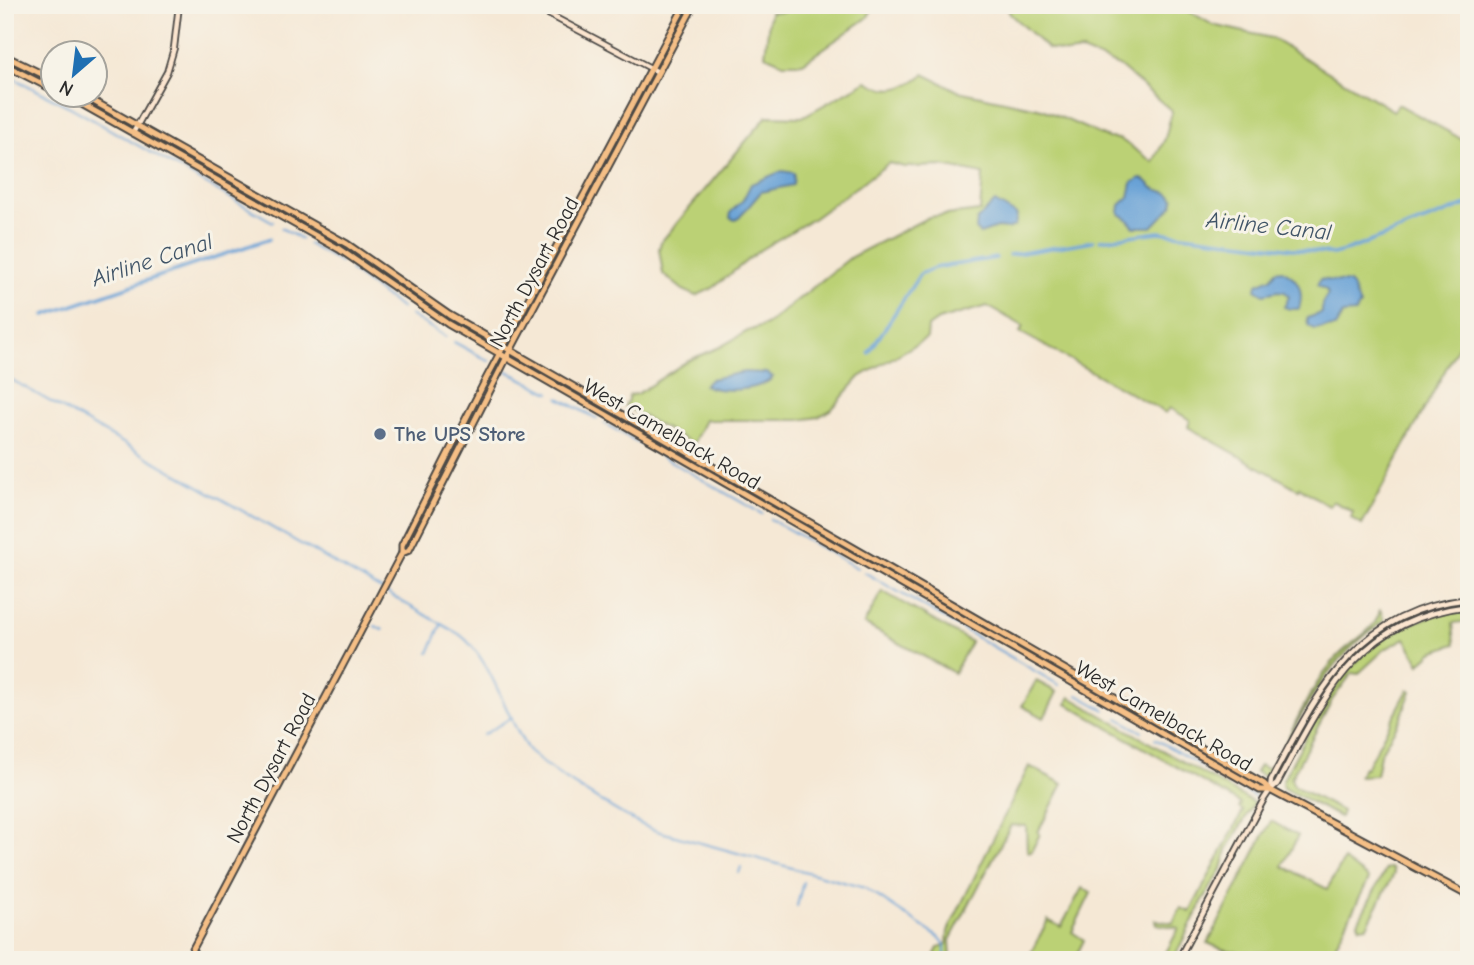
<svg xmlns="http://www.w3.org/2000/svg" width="1474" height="965" font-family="'Comic Neue',sans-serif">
<rect width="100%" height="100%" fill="#f7f3e8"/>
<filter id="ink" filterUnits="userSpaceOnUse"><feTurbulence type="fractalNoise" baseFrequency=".0143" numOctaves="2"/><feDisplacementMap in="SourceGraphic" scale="14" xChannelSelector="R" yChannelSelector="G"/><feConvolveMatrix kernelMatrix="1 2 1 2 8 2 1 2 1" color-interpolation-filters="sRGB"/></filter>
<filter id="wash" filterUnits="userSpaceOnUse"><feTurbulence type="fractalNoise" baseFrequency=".00686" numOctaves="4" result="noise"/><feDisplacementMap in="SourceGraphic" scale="28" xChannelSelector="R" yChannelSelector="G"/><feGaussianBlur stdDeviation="1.57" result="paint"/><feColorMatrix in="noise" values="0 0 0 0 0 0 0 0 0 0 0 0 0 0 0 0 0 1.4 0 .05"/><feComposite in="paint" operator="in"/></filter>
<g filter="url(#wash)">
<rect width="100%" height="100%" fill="#f5e8d5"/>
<g fill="#bbd175" stroke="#737e50" stroke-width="2">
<path d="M 789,5 L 875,5 L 867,18 L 803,63 L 783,63 L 765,55 L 770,12 L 786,11 Z"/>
<path d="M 1006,5 L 1177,5 L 1179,10 L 1187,10 L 1213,25 L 1271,38 L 1394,111 L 1398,104 L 1469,143 L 1469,326 L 1362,525 L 1351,518 L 1353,512 L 1333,501 L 1329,506 L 1327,505 L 1299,487 L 1298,489 L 1188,427 L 1190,420 L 1170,408 L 1166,413 L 1027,336 L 1020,332 L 1023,326 L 987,306 L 938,320 L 928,327 L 927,338 L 860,377 L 831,410 L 818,417 L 800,420 L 705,420 L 693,444 L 625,406 L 630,395 L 637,394 L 689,360 L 720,347 L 748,331 L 766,325 L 851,257 L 929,217 L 980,211 L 983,174 L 943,166 L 905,167 L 889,163 L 814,218 L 760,250 L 713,288 L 696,296 L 683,290 L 663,274 L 659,249 L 661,242 L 767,116 L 802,117 L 867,81 C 888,94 905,90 924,74 L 958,91 L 1042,109 L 1108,138 L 1120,139 L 1153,162 L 1165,139 L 1172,111 L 1119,66 L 1082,51 L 1067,53 L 1047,48 L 1010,14 Z"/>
<path d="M 882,591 L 971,642 L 954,673 L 864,624 Z"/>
<path d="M 1469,608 L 1469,621 L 1453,623 L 1455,644 L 1432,652 L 1420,664 L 1405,638 L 1385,649 L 1358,674 L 1352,673 L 1332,700 L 1291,778 L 1294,786 L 1342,811 L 1340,817 L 1283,788 L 1282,782 C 1329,693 1357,624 1469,608 Z"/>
<path d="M 1380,609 L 1384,621 C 1322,664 1304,711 1270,775 L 1263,776 L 1256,772 L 1260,765 L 1267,769 L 1270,765 L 1273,767 C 1294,728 1309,687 1339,655 C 1353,640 1378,629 1380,609 Z"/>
<path d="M 1036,681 L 1057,692 L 1044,718 L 1022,706 Z"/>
<path d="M 1408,690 L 1411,691 L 1400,720 L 1380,754 L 1376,775 L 1359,776 L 1364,767 L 1366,768 Z"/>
<path d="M 1070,697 L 1254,803 L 1227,850 L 1222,869 L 1202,902 L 1173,960 L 1162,960 L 1179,928 L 1156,924 L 1155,920 L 1173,923 L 1181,908 L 1190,912 L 1243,811 L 1239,808 L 1241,804 L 1067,704 Z"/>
<path d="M 1029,766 L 1063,784 L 1038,832 L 1040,834 L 1031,852 L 1027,851 L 1026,826 L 1011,825 L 950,940 L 951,960 L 932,960 L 938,948 L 947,944 L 948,931 Z"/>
<path d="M 1271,821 L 1298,836 L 1283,866 L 1327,889 L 1344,860 L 1369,879 L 1328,960 C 1312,960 1304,956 1290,954 C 1259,950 1237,958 1208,943 Z"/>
<path d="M 1389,868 L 1392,868 L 1394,874 L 1367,926 L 1360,927 L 1358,922 L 1386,869 Z"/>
<path d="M 1082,888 L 1091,893 L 1072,932 L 1084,940 L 1074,960 L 1027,960 L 1048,920 L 1061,927 Z"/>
</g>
<g fill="#67a1d6" stroke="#496680" stroke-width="2">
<path d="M 782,171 L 794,173 L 793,185 L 761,192 L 739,218 L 735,220 L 730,218 L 731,212 L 743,200 L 751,184 Z"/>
<path d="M 1140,178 C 1149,180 1147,184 1154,188 C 1163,193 1168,190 1174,199 L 1173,205 L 1152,227 L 1134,227 L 1127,219 L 1119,213 L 1120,205 L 1129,197 L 1132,183 Z"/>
<path d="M 995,202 L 1017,215 L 1015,226 L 1007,229 L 997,228 L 980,234 L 976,229 L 977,220 Z"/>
<path d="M 1282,270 C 1299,278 1304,292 1299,309 L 1290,309 L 1284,307 L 1289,297 L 1285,292 L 1278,291 L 1264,294 L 1256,289 L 1257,284 L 1271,278 L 1276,271 Z"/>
<path d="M 1320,279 L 1349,283 L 1352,286 L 1360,306 L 1355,313 L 1343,314 L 1335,327 L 1314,329 L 1308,325 L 1307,318 L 1322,313 L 1322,304 L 1328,294 L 1326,290 L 1317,285 Z"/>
<path d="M 744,372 L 767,373 L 773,377 C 761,391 720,393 704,385 L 711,379 Z"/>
</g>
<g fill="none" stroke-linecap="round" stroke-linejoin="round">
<g stroke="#67a1d6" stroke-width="2">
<path d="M 5,74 L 72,108 L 273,222"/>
<path d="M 281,228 L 301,239"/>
<path d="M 308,244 L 340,262"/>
<path d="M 350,270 L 402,309"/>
<path d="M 410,315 L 446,337"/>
<path d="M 454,342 L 489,361"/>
<path d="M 507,371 L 550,393"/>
<path d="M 5,376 L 459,634 C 491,657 505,715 527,748 C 538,765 636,825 657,831 L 865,888 L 941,939 L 945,945 L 945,960"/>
<path d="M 559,398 L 597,419"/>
<path d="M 604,423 L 762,514"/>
<path d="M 770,519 L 857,568"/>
<path d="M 864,572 L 1059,685"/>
<path d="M 375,626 L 383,630"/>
<path d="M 429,653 L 441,625"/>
<path d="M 1078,695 L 1105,710"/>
<path d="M 1118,718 L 1142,732"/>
<path d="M 483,735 L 512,717"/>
<path d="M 1155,739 L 1207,769"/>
<path d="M 1221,777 L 1255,797"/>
<path d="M 739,873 L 741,867"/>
<path d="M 797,906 L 803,882"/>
</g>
<g stroke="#67a1d6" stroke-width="3.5">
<path d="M 1100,240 L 1159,232 L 1333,254 L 1348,250 L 1469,204"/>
<path d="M 1009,255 L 1093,241"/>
<path d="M 45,315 L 269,239"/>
<path d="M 869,353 L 920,274 L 934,268 L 996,258"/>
</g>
</g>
</g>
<g filter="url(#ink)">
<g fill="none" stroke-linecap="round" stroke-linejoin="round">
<defs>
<g id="secondary">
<path d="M 531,5 L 658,72"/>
<path d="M 133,133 L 167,72 L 174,48 L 179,5"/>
<path d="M 1270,790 L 1271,780 C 1319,691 1355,611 1469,599"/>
<path d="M 1178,960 L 1264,799 L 1270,790 L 1277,784 C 1325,695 1357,620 1469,606"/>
</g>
<g id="primary">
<path d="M 5,56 L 52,79"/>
<path d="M 5,65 L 52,89"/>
<path d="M 64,94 L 339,249 L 448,324 L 1260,790 L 1270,790"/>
<path d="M 81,94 L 347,244 L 449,315 L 1264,784 L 1270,790 L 1469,896"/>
<path d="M 402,553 L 409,550 L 510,351 L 694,5"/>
<path d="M 187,960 L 402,553 L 402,545 L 485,381 L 685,5"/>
</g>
</defs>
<use href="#secondary" stroke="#494744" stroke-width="8"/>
<use href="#primary" stroke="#494744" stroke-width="9"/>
<use href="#secondary" stroke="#fbe5cf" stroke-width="4.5"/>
<use href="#primary" stroke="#f5bf86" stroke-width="5"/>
</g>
</g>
<circle fill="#5c6f8a" stroke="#f7f3e8" stroke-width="2.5" cx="380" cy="434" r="7"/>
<g text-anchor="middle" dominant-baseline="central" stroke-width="6" stroke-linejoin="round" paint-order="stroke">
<g font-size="21" fill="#2b2b2b" stroke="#f7f3e8">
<text transform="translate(534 272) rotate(-62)">North Dysart Road</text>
<text transform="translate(672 434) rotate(30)">West Camelback Road</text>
<text transform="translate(1164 716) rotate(30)">West Camelback Road</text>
<text transform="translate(271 768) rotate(-62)">North Dysart Road</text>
</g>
<g font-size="21" font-weight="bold" fill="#4e5e75" stroke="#f7f3e8" text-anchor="start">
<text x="394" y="434">The UPS Store</text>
</g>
<g font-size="23" font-style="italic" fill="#405467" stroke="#f7f3e8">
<text transform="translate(1269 226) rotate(6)">Airline Canal</text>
<text transform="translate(152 260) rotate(-18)">Airline Canal</text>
</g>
</g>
<rect width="1474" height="965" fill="none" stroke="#f7f3e8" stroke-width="28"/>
<g transform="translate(74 74) rotate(208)"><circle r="33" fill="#f7f3e8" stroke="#a5a39c" stroke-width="2"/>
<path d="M0-5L12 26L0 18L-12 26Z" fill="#1f6fb2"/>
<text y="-10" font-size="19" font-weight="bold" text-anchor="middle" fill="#2b2b2b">N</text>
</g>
</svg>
